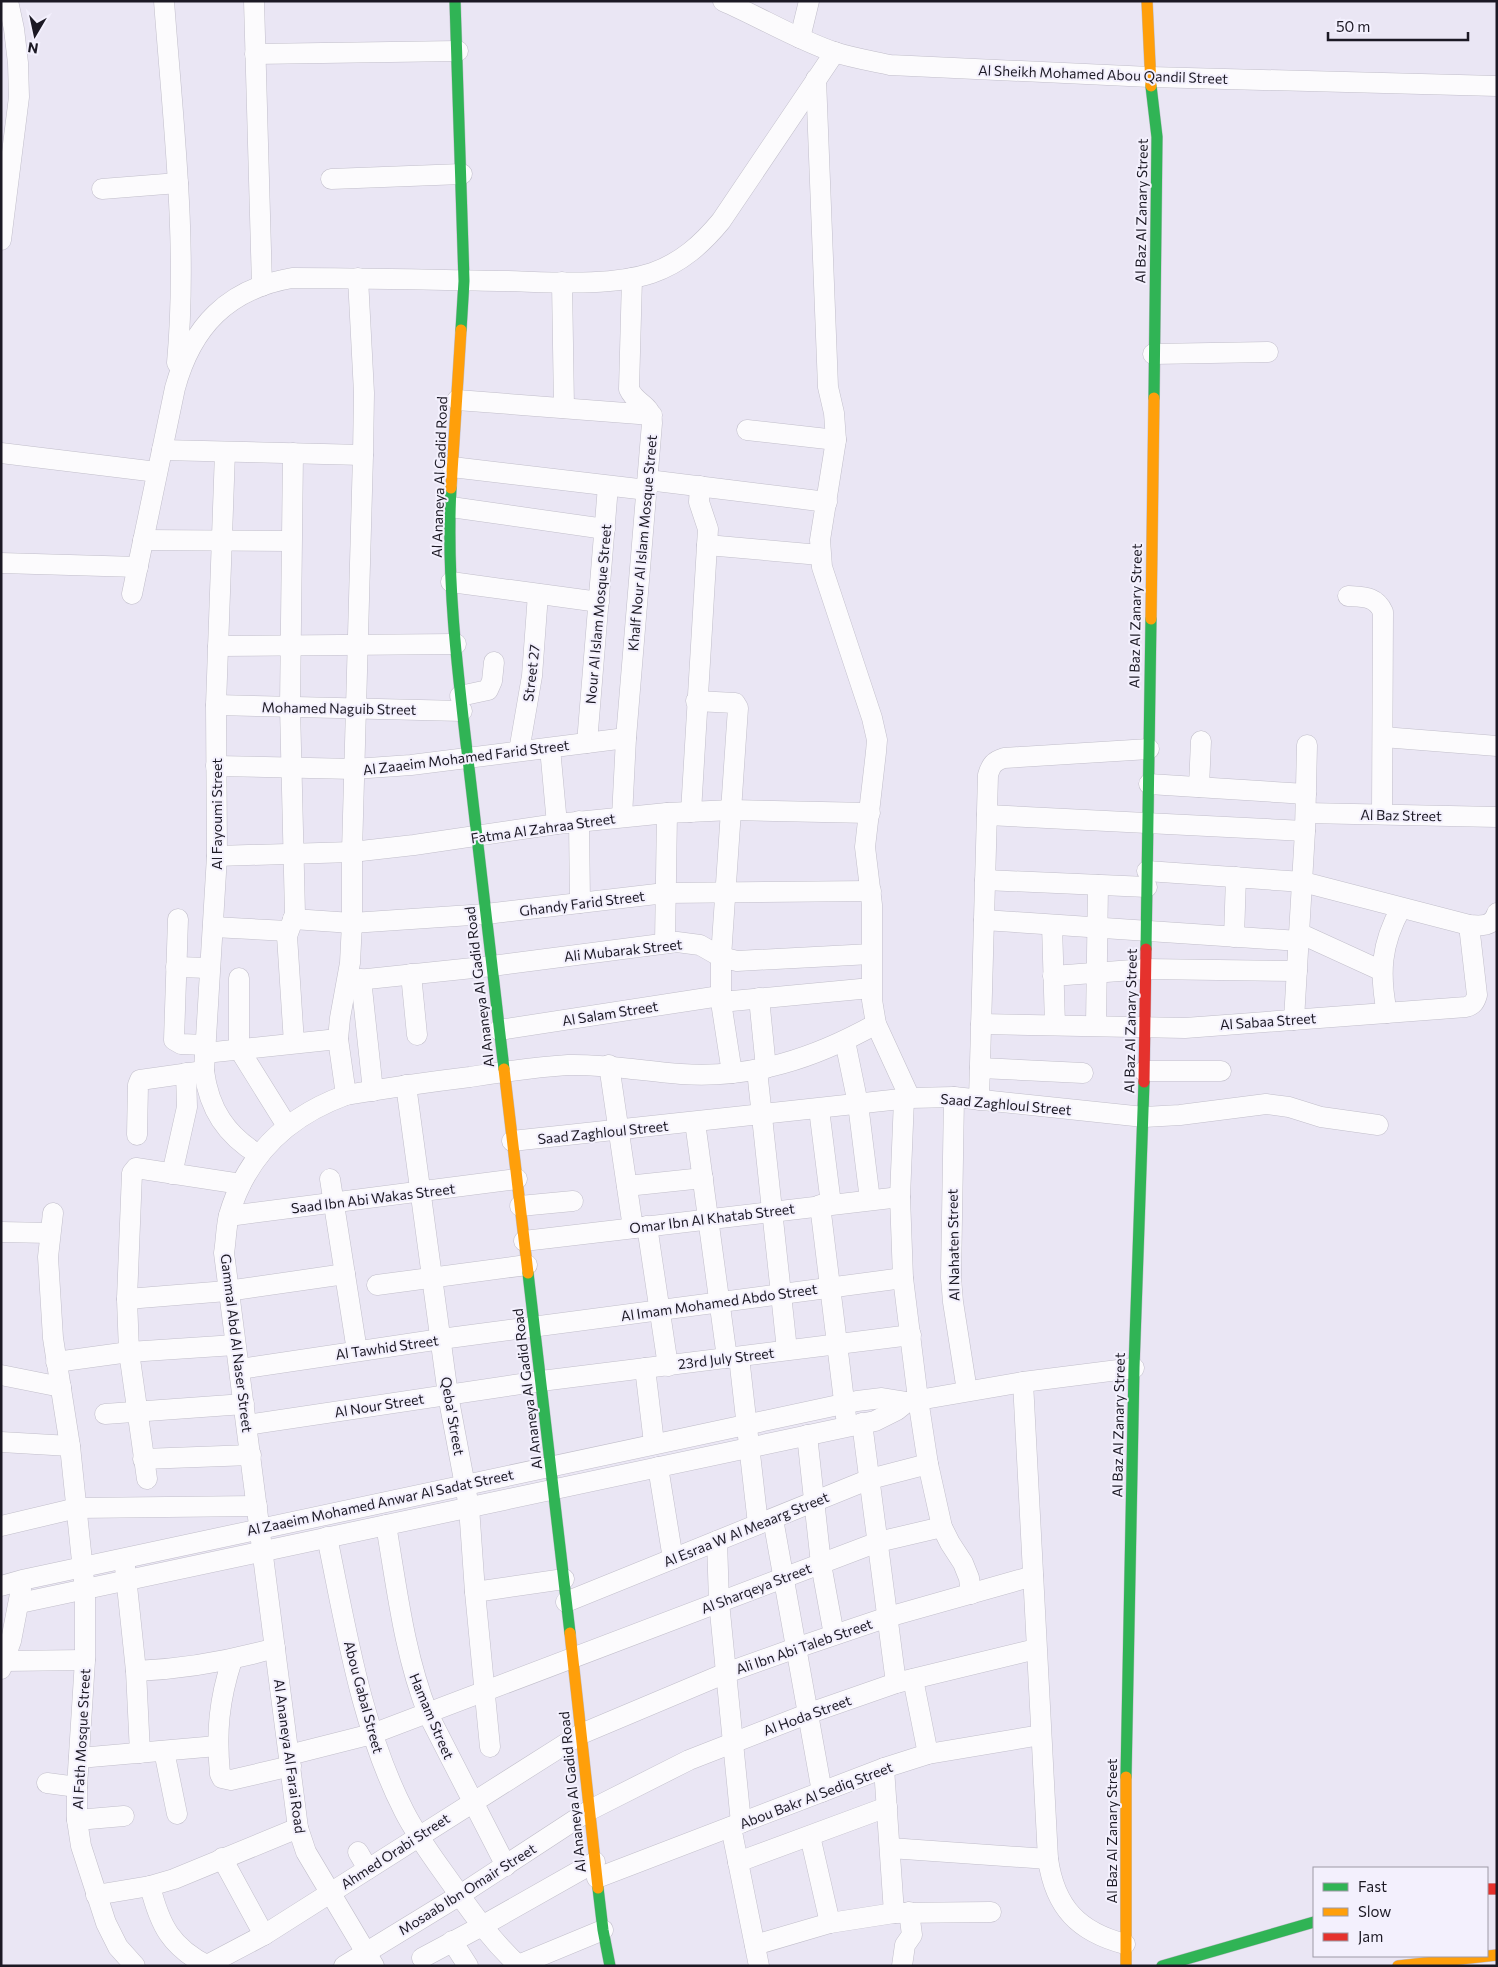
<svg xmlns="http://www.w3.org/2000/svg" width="1498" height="1967" font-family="Commissioner,sans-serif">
<rect width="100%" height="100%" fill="#eae6f4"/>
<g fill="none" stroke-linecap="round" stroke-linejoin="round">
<defs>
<g id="street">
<path d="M 164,1 C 173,122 188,243 177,363"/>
<path d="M 254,1 L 262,286"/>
<path d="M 723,1 C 760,17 796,39 834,52 C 853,58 872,61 890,65 L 1150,77 L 1497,86"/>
<path d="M 800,38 L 809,1"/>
<path d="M 255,54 L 458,51"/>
<path d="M 816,79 L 828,387 L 834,413 L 836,440 L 820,540 L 822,567 L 872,718 L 877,740 L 876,752 L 865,847 L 872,905 L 872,1000 L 876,1024 L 910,1098"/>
<path d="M 331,179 L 462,174"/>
<path d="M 102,189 L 178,183"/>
<path d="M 1,240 L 19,97 L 18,63 L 14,29 L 8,1"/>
<path d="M 562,282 L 564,408"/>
<path d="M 1153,354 L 1268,352"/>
<path d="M 457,400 L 652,415"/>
<path d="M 747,430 L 836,440"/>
<path d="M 162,450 L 363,455"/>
<path d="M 225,452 L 216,705 L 217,856 L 204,1071 C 209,1109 226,1135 259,1155"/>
<path d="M 1,453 L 157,472"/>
<path d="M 293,453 L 290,707 L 295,914 L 287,936 L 294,1043"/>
<path d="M 452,467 L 647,490"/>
<path d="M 648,480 L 827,502"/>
<path d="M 451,507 L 605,529"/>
<path d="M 143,540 L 291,541"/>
<path d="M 707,545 L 820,555"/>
<path d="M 1,563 L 138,567"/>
<path d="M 451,582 L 599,602"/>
<path d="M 132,594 L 175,388 C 192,326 228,289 292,278 C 363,278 434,280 505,281 C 550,282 609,287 652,273 C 681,263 702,244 721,221 L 835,52"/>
<path d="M 1348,596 C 1364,597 1376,596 1383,612 L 1382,814"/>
<path d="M 218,646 L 456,644"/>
<path d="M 460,696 L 488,690 L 492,681 L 494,662"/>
<path d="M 696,701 L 735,703 L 738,708 L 721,957 L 721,1002 L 732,1073"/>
<path d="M 216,705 L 462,711"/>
<path d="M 1383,737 L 1497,746"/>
<path d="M 587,743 L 608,486"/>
<path d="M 550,748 L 557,824"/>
<path d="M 519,751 L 532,676 L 538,594"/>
<path d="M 216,766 L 354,769 L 411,765 L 626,738"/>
<path d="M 1149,784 L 1306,794"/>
<path d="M 1199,787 L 1201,741"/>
<path d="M 691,812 L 708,529 L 699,502 L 700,486"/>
<path d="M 1306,813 L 1497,817"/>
<path d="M 987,815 L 1305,831"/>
<path d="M 622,817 L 626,738 L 652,423 C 652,404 636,405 629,389 L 632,278"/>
<path d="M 579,821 L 580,903"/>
<path d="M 217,856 L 352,852 L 414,845 L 557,824 L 667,813 L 732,810 L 870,813"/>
<path d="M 1147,871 L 1303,882 L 1469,925 C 1481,926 1493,927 1497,913"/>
<path d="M 985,880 L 1147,887"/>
<path d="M 178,919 L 174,1040 L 181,1044 L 205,1045"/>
<path d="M 293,919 L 352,923 L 486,914 L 665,893 L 871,891"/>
<path d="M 984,920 L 1299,941"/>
<path d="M 1052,925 L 1055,1025"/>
<path d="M 213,927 L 288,931"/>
<path d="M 1299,933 L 1382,971"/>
<path d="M 1234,937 L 1236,877"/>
<path d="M 665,943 L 667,813"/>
<path d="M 176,967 L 210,968"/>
<path d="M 411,974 L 417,1035"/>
<path d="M 1053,976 L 1146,969 L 1297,971"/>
<path d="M 239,978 L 239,1049 L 287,1126"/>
<path d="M 361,979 L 373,1091"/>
<path d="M 348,981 L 492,966 L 677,942 L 700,945 L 721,957 L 737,961 L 871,954"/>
<path d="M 759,998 L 766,1068"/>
<path d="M 721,1002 L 871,988"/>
<path d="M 1387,1013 C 1379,973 1381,944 1401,908"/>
<path d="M 1294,1020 L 1305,831 L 1307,745"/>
<path d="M 981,1024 L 1185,1028 L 1466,1007 C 1473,1005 1475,1002 1477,995 L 1469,925"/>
<path d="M 1096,1025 L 1098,885"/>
<path d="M 499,1030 L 720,996"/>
<path d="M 845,1041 L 858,1104 L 870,1200"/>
<path d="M 205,1053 L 338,1039"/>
<path d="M 609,1065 L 633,1228"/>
<path d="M 980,1068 L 1083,1073"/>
<path d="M 757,1070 L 787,1350"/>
<path d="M 1144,1071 L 1221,1071"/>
<path d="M 406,1085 L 448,1395 L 469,1507 L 475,1592 L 490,1747"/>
<path d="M 346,1095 L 338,1039 L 340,1018 L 350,963 L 352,923 L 352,852 L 363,455 L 364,393 L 358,278"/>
<path d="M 954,1097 L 951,1278 L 953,1302 L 967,1391"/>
<path d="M 904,1099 L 900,1197 L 903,1278 L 918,1399 L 928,1464 L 942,1527 L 950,1543 L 963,1563 L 969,1578 L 971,1594"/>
<path d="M 979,1100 L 988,775 C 991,765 994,761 1004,758 L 1149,749"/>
<path d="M 819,1109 L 831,1204"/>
<path d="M 695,1122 L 727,1358"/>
<path d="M 137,1135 L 138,1085 L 140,1080 L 204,1071"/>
<path d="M 512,1141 L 910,1098 L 954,1097 L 1144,1117 L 1180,1115 L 1266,1104 L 1289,1107 L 1321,1117 L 1378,1125"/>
<path d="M 172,1174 L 187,1107 L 186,1073"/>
<path d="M 330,1179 L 357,1351"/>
<path d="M 627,1186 L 703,1178"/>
<path d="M 820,1205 L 846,1417"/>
<path d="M 520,1206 L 573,1201"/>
<path d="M 53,1213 L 48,1257 L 53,1338 L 70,1446 L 85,1590 L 85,1660 L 77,1787 L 77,1820 L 81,1846 L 106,1923 L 118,1947 L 135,1966"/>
<path d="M 229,1216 L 517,1179"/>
<path d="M 647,1226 L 668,1366"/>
<path d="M 1,1232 L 50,1233"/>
<path d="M 524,1241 L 900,1197"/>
<path d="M 377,1285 L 527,1265"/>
<path d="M 127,1299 L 227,1291 L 345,1274"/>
<path d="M 739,1357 L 758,1524"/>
<path d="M 56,1362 L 129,1352 L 235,1345"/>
<path d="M 645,1368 L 654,1443"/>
<path d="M 240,1369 L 441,1339 L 903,1278"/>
<path d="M 1,1375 L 61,1387"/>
<path d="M 1023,1382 L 1048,1859 C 1055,1908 1079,1932 1125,1944"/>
<path d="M 105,1414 L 244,1404"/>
<path d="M 862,1423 L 896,1683"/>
<path d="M 247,1425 L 541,1381 L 911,1335"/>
<path d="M 807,1435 L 821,1564 L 834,1635"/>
<path d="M 1,1442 L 70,1446"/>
<path d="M 143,1459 L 251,1455"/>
<path d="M 658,1467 L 673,1559"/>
<path d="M 147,1479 L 129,1352 L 127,1299 L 132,1173 L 136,1168 L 241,1184"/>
<path d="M 773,1519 L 822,1792"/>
<path d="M 386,1525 C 397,1589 404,1653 428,1714 L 506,1866"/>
<path d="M 1,1526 L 77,1508 L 257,1506"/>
<path d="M 327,1537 C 346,1628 361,1727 404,1811 C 418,1839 438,1864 456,1890 C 475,1917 494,1943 519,1966"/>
<path d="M 717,1541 L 719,1602 L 741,1823"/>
<path d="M 125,1567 L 136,1671 L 140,1753"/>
<path d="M 1,1586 L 22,1580 L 125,1558 L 857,1401 L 882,1398 L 907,1402 L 1023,1382 L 1134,1368"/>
<path d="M 475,1592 L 564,1579"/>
<path d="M 566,1602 L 870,1479 L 928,1464"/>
<path d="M 20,1603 L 875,1421 L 897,1410 L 907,1402"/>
<path d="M 232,1660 C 219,1700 216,1732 220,1774 L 222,1778 L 231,1780 L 291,1766"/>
<path d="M 4,1661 L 85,1660"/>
<path d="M 1,1669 L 11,1641 L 21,1589"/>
<path d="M 136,1671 C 184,1669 229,1661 275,1648"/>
<path d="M 913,1679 L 928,1754"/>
<path d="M 164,1751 L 177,1814"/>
<path d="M 289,1755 L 372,1734 L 878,1542 L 942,1527"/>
<path d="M 79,1758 L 217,1746"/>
<path d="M 884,1768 L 894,1913"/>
<path d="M 47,1783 L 77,1787"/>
<path d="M 77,1820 L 124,1816"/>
<path d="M 731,1827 L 759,1966"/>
<path d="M 810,1836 L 830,1923"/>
<path d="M 890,1848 L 1048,1859"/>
<path d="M 358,1852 L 368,1869"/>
<path d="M 222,1858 L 264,1935"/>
<path d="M 738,1862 L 887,1807"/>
<path d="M 597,1878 L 884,1768 L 928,1754 L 1041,1735"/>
<path d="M 150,1886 C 160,1926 171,1947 208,1966"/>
<path d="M 96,1895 L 150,1886 L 174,1879 L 298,1828"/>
<path d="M 452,1941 L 468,1966"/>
<path d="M 755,1945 L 830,1923 L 894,1913 L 991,1912"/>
<path d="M 422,1958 L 482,1926 L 595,1862"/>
<path d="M 207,1965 L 264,1935 L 581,1734 L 726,1673 L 796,1648 L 888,1617 L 1033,1576"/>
<path d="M 344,1966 L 460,1895 L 590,1810 L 689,1760 L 807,1714 L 896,1683 L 1036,1649"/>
<path d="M 374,1966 L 306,1852 L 298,1828 L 224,1253 C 226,1241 226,1227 229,1215 C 247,1154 288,1116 346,1095 C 387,1088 428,1082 470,1077 C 502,1072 535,1067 568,1065 C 606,1064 643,1071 681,1074 C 752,1079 815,1058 876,1024"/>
<path d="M 516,1966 L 603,1930"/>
<path d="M 902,1966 L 905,1945 L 912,1935 L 909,1912"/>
</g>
<g id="fast">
<path d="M 455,1 L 464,281 L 461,330"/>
<path d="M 1151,86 L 1157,137 L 1154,398"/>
<path d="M 451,488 C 446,581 458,676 469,768 C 481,868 492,969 504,1069"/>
<path d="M 1146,949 L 1151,619"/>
<path d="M 528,1273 L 570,1633"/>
<path d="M 1126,1777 L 1134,1368 L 1144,1082"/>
<path d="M 598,1888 L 603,1930 L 610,1966"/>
<path d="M 1162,1966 L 1314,1922"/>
</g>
<g id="slow">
<path d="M 1147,1 L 1151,86"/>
<path d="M 451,488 L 461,330"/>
<path d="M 1151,619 L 1154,398"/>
<path d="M 504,1069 L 528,1273"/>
<path d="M 570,1633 L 598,1888"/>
<path d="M 1126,1777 L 1126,1966"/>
<path d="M 1398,1966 L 1497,1955"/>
</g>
<g id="jam">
<path d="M 1144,1082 L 1146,949"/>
<path d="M 1487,1889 L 1497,1889"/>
</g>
</defs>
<use href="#street" stroke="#c1beca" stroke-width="21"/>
<use href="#fast" stroke="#c1beca" stroke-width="12"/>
<use href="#slow" stroke="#c1beca" stroke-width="12"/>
<use href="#jam" stroke="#c1beca" stroke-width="12"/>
<use href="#street" stroke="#fcfbfd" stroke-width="20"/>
<use href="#fast" stroke="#30b455" stroke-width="11"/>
<use href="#slow" stroke="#ff9f0a" stroke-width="11"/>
<use href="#jam" stroke="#e5322d" stroke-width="11"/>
</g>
<g text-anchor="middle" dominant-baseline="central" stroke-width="4" stroke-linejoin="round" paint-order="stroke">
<g font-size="14" fill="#1c1924" stroke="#f3f0fd">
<text transform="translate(1103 74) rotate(2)">Al Sheikh Mohamed Abou Qandil Street</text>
<text transform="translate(1141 211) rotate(-89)">Al Baz Al Zanary Street</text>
<text transform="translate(439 477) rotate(-88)">Al Ananeya Al Gadid Road</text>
<text transform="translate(642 543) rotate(-85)">Khalf Nour Al Islam Mosque Street</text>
<text transform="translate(598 614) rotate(-85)">Nour Al Islam Mosque Street</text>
<text transform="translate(1135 616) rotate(-89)">Al Baz Al Zanary Street</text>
<text transform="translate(531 673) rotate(-83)">Street 27</text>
<text transform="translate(339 708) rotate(1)">Mohamed Naguib Street</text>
<text transform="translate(466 757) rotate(-7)">Al Zaaeim Mohamed Farid Street</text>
<text transform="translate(216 814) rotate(-90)">Al Fayoumi Street</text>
<text transform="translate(1401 815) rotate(1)">Al Baz Street</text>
<text transform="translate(543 828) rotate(-8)">Fatma Al Zahraa Street</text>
<text transform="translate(582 903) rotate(-7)">Ghandy Farid Street</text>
<text transform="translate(623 950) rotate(-6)">Ali Mubarak Street</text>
<text transform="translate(479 987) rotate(-97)">Al Ananeya Al Gadid Road</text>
<text transform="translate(610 1013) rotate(-9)">Al Salam Street</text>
<text transform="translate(1130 1021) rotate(-89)">Al Baz Al Zanary Street</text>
<text transform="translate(1268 1021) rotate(-4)">Al Sabaa Street</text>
<text transform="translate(1006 1104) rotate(5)">Saad Zaghloul Street</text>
<text transform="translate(603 1132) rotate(-6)">Saad Zaghloul Street</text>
<text transform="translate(373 1198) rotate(-7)">Saad Ibn Abi Wakas Street</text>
<text transform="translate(712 1218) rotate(-7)">Omar Ibn Al Khatab Street</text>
<text transform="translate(953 1245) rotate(-91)">Al Nahaten Street</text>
<text transform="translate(719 1302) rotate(-8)">Al Imam Mohamed Abdo Street</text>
<text transform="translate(237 1343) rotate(83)">Gammal Abd Al Naser Street</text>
<text transform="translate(387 1347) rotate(-8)">Al Tawhid Street</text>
<text transform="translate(726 1358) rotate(-7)">23rd July Street</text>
<text transform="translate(527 1389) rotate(-97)">Al Ananeya Al Gadid Road</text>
<text transform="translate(379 1405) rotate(-9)">Al Nour Street</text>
<text transform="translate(453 1416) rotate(80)">Qeba' Street</text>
<text transform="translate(1118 1425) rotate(-89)">Al Baz Al Zanary Street</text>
<text transform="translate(380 1502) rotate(-12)">Al Zaaeim Mohamed Anwar Al Sadat Street</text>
<text transform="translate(746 1529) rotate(-22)">Al Esraa W Al Meaarg Street</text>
<text transform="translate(756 1588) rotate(-21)">Al Sharqeya Street</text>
<text transform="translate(804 1646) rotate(-19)">Ali Ibn Abi Taleb Street</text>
<text transform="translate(364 1697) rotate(75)">Abou Gabal Street</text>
<text transform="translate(807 1715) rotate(-20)">Al Hoda Street</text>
<text transform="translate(432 1716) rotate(67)">Hamam Street</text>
<text transform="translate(81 1739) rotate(-87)">Al Fath Mosque Street</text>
<text transform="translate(290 1756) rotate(82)">Al Ananeya Al Farai Road</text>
<text transform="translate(572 1792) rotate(-96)">Al Ananeya Al Gadid Road</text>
<text transform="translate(816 1795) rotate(-21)">Abou Bakr Al Sediq Street</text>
<text transform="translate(1111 1831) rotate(-90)">Al Baz Al Zanary Street</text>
<text transform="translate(395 1851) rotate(-33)">Ahmed Orabi Street</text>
<text transform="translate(467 1889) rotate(-32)">Mosaab Ibn Omair Street</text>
</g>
</g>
<rect width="1498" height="1967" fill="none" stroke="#1c1924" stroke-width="5"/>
<rect x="1313" y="1867" width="175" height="90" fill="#f3f0fd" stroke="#9d9aa6"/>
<rect x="1323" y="1883" width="25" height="8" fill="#30b455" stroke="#9d9aa6"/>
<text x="1358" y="1892" font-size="15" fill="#1c1924">Fast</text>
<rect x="1323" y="1908" width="25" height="8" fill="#ff9f0a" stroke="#9d9aa6"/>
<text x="1358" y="1917" font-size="15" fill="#1c1924">Slow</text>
<rect x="1323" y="1933" width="25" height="8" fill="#e5322d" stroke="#9d9aa6"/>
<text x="1358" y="1942" font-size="15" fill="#1c1924">Jam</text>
<g transform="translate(35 35) rotate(189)" stroke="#f3f0fd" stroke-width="4" paint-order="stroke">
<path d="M0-4L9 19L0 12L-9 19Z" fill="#1c1924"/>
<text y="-8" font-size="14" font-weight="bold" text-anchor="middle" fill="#1c1924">N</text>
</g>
<path d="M1328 32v8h140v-8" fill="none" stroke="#1c1924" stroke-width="2.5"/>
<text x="1336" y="32" font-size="15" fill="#1c1924" stroke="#f3f0fd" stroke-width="4" paint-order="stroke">50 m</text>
</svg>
